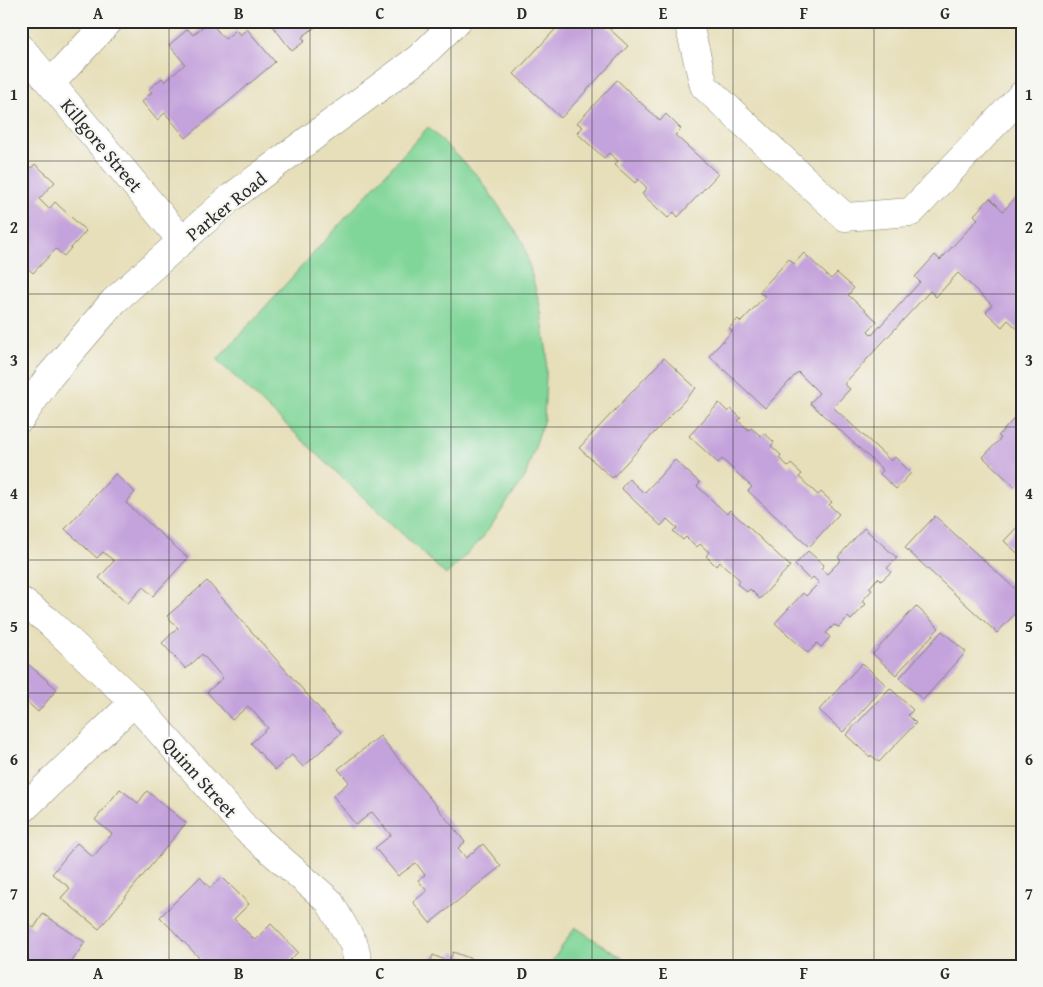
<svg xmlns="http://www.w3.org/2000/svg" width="1043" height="987" font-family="'Gentium Book Plus',serif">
<rect width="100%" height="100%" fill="#f6f6f2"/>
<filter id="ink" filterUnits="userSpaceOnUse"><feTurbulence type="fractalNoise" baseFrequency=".02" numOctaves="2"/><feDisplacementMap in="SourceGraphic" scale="10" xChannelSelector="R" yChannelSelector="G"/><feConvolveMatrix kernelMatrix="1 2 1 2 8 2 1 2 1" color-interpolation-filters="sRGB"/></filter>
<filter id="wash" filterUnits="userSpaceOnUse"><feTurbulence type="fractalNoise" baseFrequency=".0096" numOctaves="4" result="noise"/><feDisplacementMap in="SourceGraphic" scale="20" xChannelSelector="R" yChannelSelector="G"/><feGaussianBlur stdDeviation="1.12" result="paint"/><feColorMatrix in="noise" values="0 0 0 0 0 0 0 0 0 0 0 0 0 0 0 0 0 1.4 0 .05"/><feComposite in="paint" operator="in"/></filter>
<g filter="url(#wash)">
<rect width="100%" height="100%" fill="#e7dfba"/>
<g fill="#80d598" stroke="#568062">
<path d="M 428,127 L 479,177 L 523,242 L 540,306 L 547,353 L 544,419 L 525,477 L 481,540 L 446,575 L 217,360 Z"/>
<path d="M 575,927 L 631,964 L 630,966 L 549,966 Z"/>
</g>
<g id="blocks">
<g fill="#c4a2dc">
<path d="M 209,21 L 225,39 L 236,30 L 240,35 L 247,29 L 275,62 L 186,138 L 165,113 L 157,120 L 142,102 L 152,92 L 149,89 L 162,78 L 165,82 L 185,64 L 169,45 L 188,29 L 193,35 Z"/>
<path d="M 269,21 L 323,21 L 302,37 L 305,41 L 292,51 Z"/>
<path d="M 563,21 L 601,21 L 628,46 L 561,118 L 514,74 Z"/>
<path d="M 617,80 L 660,121 L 666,114 L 681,129 L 675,135 L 718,174 L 678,217 L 674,212 L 668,218 L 642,194 L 647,188 L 638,179 L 635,183 L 615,165 L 618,161 L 609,153 L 604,158 L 577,133 L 583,127 L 577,123 Z"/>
<path d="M 21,160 L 31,168 L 35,164 L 55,182 L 39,199 L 49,209 L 55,202 L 86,231 L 64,256 L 56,249 L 33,273 L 21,262 Z"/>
<path d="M 1022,191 L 1022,333 L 1008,320 L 1002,327 L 986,312 L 992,305 L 958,273 L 936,297 L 930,291 L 844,384 L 850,389 L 833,407 L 891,461 L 895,457 L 911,473 L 896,489 L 880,474 L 883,470 L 810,403 L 819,393 L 798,372 L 765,408 L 709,356 L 732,331 L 729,328 L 738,319 L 741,322 L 765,296 L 759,292 L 789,259 L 794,264 L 804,253 L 831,279 L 837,273 L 854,288 L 848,295 L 877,321 L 868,331 L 872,335 L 920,282 L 915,277 L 935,255 L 940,260 L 978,219 L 974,215 L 990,198 L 1003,211 Z"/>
<path d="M 664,358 L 696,388 L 612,478 L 579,448 Z"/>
<path d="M 719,403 L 728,412 L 731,409 L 741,418 L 738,421 L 749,430 L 751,428 L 761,436 L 764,433 L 774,442 L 771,446 L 781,455 L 779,458 L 789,467 L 791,464 L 802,474 L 799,477 L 818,495 L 821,492 L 832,502 L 829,505 L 839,514 L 809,547 L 748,491 L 752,487 L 722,459 L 718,463 L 689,436 Z"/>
<path d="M 1022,410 L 1022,482 L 1016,488 L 983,457 L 1001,438 L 998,436 Z"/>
<path d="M 675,460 L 700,483 L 697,486 L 727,514 L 730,510 L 790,566 L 760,599 L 750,589 L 747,592 L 737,584 L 740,580 L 720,562 L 716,566 L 706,556 L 709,552 L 700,544 L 697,547 L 686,537 L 683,540 L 673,531 L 677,528 L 667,519 L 661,526 L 621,488 L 629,479 L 644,493 Z"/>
<path d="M 115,474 L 135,492 L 126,503 L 188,558 L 153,596 L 143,587 L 128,603 L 99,578 L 114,561 L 103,552 L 97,558 L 65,529 Z"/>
<path d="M 935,516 L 1022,595 L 1022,606 L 997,633 L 905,548 Z"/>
<path d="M 1022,522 L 1022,557 L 1004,541 Z"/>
<path d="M 864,528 L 897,558 L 887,568 L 891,572 L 881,581 L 878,578 L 869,588 L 872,590 L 862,601 L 866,604 L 851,620 L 848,617 L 839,627 L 834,625 L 826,633 L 830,637 L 821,647 L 817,643 L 808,653 L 775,623 L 803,593 L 806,596 L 819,583 L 813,577 L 810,580 L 795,565 L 808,551 L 824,565 L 821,569 L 827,574 L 841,560 L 838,557 Z"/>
<path d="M 207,581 L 341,733 L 303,767 L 292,755 L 275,770 L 251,743 L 268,728 L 248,706 L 232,720 L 207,692 L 223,678 L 202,654 L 186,669 L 162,643 L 178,628 L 167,616 Z"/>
<path d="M 916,606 L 939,628 L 896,675 L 873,654 Z"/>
<path d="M 942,631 L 966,652 L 923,700 L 899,678 Z"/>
<path d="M 21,658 L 57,689 L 38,712 L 25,700 L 21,704 Z"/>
<path d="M 862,663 L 886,685 L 843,732 L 819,710 Z"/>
<path d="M 890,688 L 913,710 L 908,715 L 916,723 L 879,762 L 871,755 L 870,757 L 846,735 Z"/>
<path d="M 380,736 L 465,842 L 458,848 L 466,858 L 483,844 L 501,866 L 430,923 L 413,902 L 427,891 L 418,880 L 425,875 L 416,863 L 398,876 L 375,848 L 391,835 L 372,812 L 356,825 L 333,796 L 349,782 L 338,769 Z"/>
<path d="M 120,789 L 138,803 L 147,791 L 186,823 L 99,929 L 61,898 L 70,888 L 52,874 L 77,843 L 93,857 L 112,834 L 95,820 Z"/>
<path d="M 200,877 L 210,888 L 222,877 L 249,904 L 234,919 L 255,940 L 271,924 L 298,952 L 284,966 L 207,966 L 160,917 Z"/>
<path d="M 43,914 L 85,942 L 69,966 L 21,966 L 21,919 L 34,928 Z"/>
<path d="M 453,952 L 491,966 L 429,966 L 433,955 L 449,962 Z"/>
</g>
</g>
</g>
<g filter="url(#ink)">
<use href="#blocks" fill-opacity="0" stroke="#898572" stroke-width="1"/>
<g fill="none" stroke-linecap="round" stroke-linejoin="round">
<defs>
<g id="minor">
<path d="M 688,21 L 704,86 L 845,217 L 911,212 L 1022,95"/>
<path d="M 21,48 L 182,241"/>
<path d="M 51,83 L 109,21"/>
<path d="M 21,418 L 49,377 L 114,301 L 229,199 L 419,58 L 457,21"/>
<path d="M 21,601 L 47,620 L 134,702 L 246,829 L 329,901 L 354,945 L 359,966"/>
<path d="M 21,811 L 134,702"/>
</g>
</defs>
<use href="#minor" stroke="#898572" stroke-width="29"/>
<use href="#minor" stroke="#fff" stroke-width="28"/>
</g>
</g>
<path fill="none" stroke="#2b2b2b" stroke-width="1" stroke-opacity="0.55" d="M 169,21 L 169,966M 310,21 L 310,966M 451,21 L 451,966M 592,21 L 592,966M 733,21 L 733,966M 874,21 L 874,966M 21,161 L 1022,161M 21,294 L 1022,294M 21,427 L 1022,427M 21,560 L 1022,560M 21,693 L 1022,693M 21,826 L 1022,826"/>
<g text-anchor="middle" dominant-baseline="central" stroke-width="4.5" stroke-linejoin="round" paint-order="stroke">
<g font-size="19" fill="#2b2b2b" stroke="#f6f6f2">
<text transform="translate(102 145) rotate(50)">Killgore Street</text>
<text transform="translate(226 206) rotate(-39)">Parker Road</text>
<text transform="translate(200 777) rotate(48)">Quinn Street</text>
</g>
</g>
<rect width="1043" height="987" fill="none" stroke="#f6f6f2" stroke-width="55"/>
<rect x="28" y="28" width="988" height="932" fill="none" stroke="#2b2b2b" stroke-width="2"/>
<g font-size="16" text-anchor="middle" font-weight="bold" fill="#2b2b2b">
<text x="98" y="19">A</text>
<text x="239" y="19">B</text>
<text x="380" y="19">C</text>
<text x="522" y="19">D</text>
<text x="663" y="19">E</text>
<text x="804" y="19">F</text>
<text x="945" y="19">G</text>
<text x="14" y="100">1</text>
<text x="1029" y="100">1</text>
<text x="14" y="233">2</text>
<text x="1029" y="233">2</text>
<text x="14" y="366">3</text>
<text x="1029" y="366">3</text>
<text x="14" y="499">4</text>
<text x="1029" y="499">4</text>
<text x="14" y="632">5</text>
<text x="1029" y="632">5</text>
<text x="14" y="765">6</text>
<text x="1029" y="765">6</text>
<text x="14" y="899">7</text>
<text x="1029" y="899">7</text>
<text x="98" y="979">A</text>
<text x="239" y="979">B</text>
<text x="380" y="979">C</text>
<text x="522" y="979">D</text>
<text x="663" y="979">E</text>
<text x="804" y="979">F</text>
<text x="945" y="979">G</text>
</g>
</svg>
